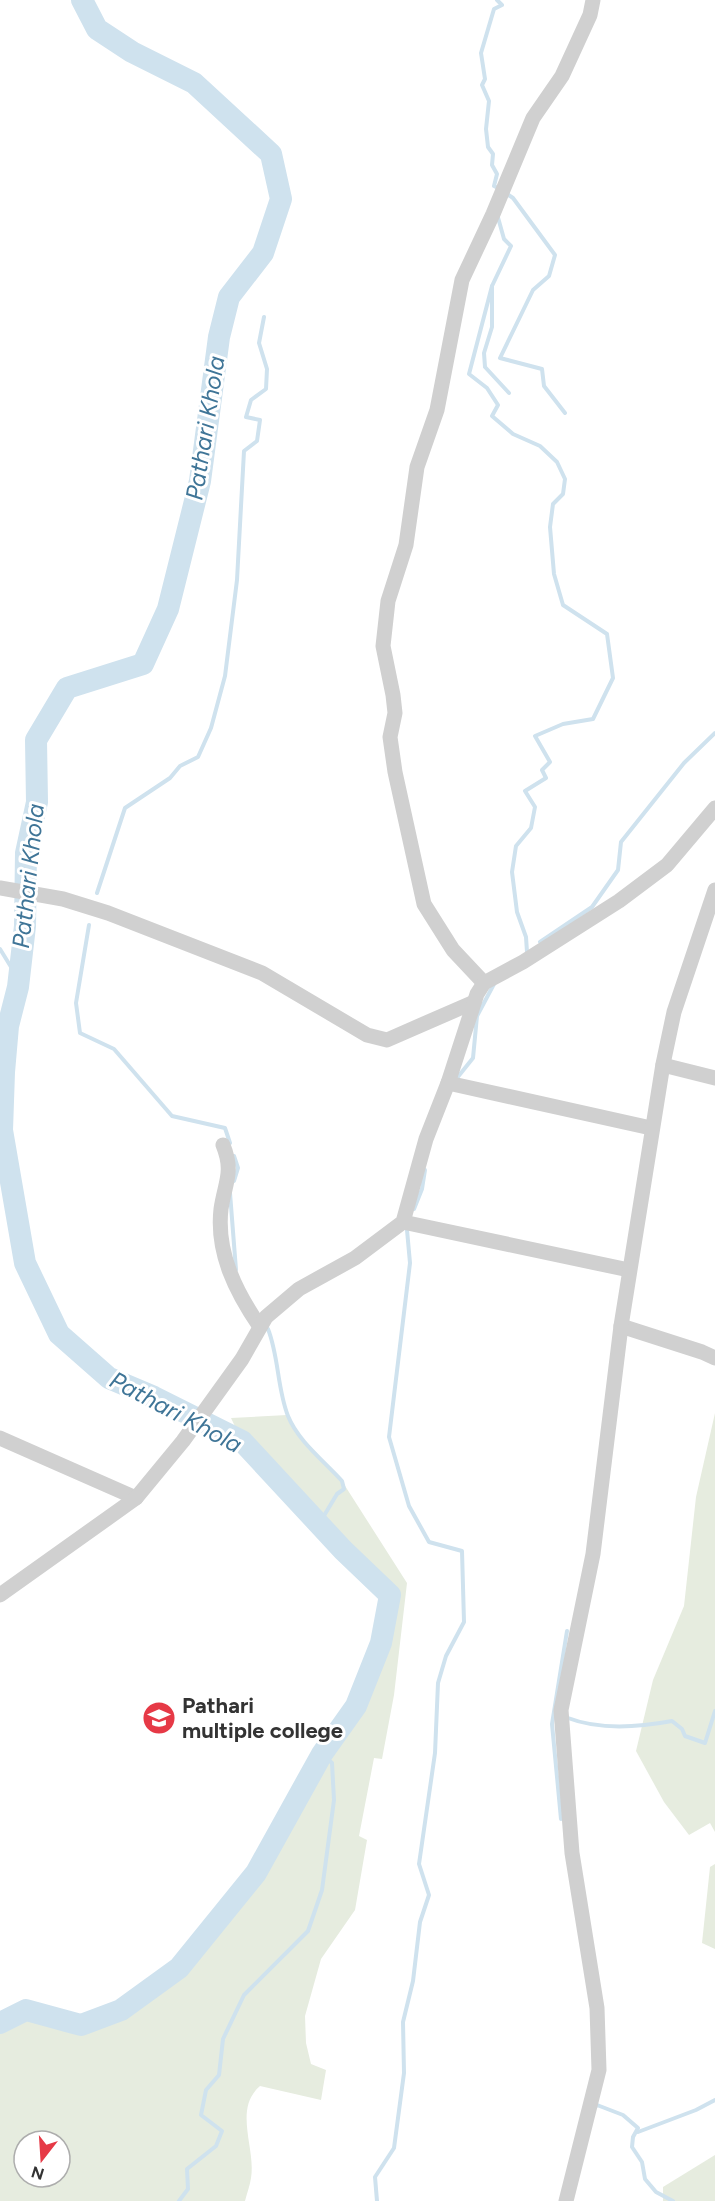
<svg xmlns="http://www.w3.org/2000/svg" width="715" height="2201" font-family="Figtree,sans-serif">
<rect width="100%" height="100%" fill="#fff"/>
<g fill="#e6ecdf" fill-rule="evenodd">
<path d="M 715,1413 L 715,1832 L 710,1823 L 689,1835 L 664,1802 L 636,1751 L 653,1680 L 684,1606 L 696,1497 Z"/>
<path d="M 287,1415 L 294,1429 L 340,1478 L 407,1583 L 394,1695 L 382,1759 L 374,1758 L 359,1836 L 367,1840 L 355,1910 L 321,1959 L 305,2016 L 306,2043 L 311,2064 L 326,2070 L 321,2100 L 260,2086 C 233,2109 256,2148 251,2178 C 250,2185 247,2193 245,2201 L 0,2201 L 0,2023 L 26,2010 L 81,2025 L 121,2010 L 179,1968 L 256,1873 L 322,1754 L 356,1706 L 381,1643 L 390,1595 L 343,1550 L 242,1441 L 231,1418 ZM 24,2141 L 60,2141 L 60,2177 L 24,2177 Z"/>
<path d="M 715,1864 L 715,1949 L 702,1943 L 710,1867 Z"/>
<path d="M 715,2155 L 715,2201 L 663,2201 L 663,2187 Z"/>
</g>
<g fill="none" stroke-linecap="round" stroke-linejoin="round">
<g stroke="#cfe2ee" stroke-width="4">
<path d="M 497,0 L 502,5 L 494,9 L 481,53 L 485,79 L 482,85 L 489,101 L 486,129 L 488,147 L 493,154 L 492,165 L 497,174 L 494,186 L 498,188"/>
<path d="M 507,194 L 513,198 L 555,255 L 549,276 L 533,290 L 500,358 L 542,369 L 544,386 L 565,413"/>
<path d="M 497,214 L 504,239 L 511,246 L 492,286 L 492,327 L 484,353 L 485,367 L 509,393"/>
<path d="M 492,286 L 469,374 L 487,388 L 498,405 L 492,416 L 513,434 L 540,446 L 557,462 L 565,479 L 563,494 L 553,504 L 550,527 L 554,574 L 563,605 L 607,634 L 613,678 L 593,719 L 563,724 L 535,736 L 550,762 L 542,770 L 546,778 L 525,791 L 535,807 L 531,828 L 516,846 L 512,872 L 517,912 L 526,937 L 527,952"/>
<path d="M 97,893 L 125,808 L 170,778 L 180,766 L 198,757 L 211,728 L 225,676 L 237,580 L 244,451 L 257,441 L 260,420 L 246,417 L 251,400 L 266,389 L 267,369 L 259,343 L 264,317"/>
<path d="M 89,925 L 76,1003 L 80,1033 L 114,1049 L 172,1116 L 225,1128 L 230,1143"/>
<path d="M 540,942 L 592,907 L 618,870 L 621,842 L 684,763 L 715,733"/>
<path d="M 0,949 L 19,980"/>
<path d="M 457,1078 L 473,1058 L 477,1016 L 494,984"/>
<path d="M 234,1156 L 238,1168 L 234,1181"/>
<path d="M 230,1193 L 236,1270"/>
<path d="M 414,1209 L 422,1189 L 425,1170"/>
<path d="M 268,1329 C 279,1357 277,1388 288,1416 C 298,1441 324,1461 342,1481 L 344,1489 L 337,1494 L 319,1524"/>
<path d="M 568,1718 C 599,1730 640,1727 672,1721 L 682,1729 L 685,1736 L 705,1743 L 715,1711"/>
<path d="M 561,1819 L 552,1724 L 567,1631"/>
<path d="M 595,2107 L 597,2105 L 623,2115 L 638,2128 L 633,2137 L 632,2147 L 642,2162 L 645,2179 L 656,2192 L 673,2201"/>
<path d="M 638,2132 L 696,2110 L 715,2100"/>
<path d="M 179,2201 L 188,2189 L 187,2169 L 216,2146 L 222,2131 L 201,2115 L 206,2090 L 219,2075 L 223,2039 L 244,1995 L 308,1931 L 322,1890 L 334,1800 L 332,1763 L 322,1754"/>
<path d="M 377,2201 L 375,2177 L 394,2148 L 404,2073 L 403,2022 L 413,1981 L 420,1922 L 429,1895 L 419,1864 L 435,1753 L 438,1683 L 446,1656 L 464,1622 L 462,1551 L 429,1542 L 409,1506 L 389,1437 L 410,1263 L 407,1230"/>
</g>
<path stroke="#cfe2ee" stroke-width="22" d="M 0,2023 L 26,2010 L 81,2025 L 121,2010 L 179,1968 L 256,1873 L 322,1754 L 356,1706 L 381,1643 L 390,1595 L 343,1550 L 242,1441 L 154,1397 L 109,1378 L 59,1334 L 25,1263 L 2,1130 L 4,1072 L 8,1026 L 18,987 L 25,926 L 26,853 L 37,802 L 36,740 L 67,688 L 143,664 L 168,609 L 200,481 L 219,337 L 229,297 L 263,253 L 281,199 L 271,154 L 194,83 L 132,52 L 97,29 L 82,0"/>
<g stroke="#d0d0d0" stroke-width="15">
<path d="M 0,888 L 63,899 L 108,913 L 262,973 L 367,1035 L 387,1040 L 474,1002"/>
<path d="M 484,983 L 453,950 L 424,904 L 395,772 L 390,737 L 395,713 L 393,695 L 383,646 L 388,601 L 406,545 L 417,467 L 437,410 L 462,280 L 493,214 L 533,118 L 562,76 L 590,15 L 593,0"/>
<path d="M 663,1065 L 715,1078"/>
<path d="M 448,1083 L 651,1128"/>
<path d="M 223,1145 C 234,1172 225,1182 221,1209 C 216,1253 236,1292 260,1327"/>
<path d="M 403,1222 L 629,1270"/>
<path d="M 621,1326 L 702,1352 L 715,1358"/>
<path d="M 0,1438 L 136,1498"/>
<path d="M 0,1595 L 136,1498 L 183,1441 L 242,1359 L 266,1317 L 299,1289 L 355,1258 L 403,1222 L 426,1139 L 448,1083 L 477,994 L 484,983 L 523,962 L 619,901 L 667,865 L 715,808"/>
<path d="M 566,2201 L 599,2070 L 597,2008 L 572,1853 L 561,1710 L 593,1554 L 621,1326 L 663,1064 L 674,1012 L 715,890"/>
</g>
</g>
<defs>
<symbol id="university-disc" viewBox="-11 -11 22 22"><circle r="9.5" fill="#e63946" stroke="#fff"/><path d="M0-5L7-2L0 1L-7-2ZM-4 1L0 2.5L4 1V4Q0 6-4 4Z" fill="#fff"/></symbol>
</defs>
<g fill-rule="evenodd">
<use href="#university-disc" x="140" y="1699" width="38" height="38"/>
</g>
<g text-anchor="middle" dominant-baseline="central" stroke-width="6" stroke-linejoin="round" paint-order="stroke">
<g font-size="22" font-weight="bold" fill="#333" stroke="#fff" text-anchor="start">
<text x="182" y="1705">Pathari<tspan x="182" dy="25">multiple college</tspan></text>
</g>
<g font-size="24" font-style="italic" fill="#3f7597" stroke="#fff">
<text transform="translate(205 428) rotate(-81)">Pathari Khola</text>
<text transform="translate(28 876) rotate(-84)">Pathari Khola</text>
<text transform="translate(176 1412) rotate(28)">Pathari Khola</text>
</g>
</g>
<g transform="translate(42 2159) rotate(197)"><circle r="28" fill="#ffffff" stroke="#adadad" stroke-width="1.5"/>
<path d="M0-4.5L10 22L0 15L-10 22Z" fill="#e63946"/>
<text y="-9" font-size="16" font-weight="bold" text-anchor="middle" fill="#333333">N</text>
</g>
</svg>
